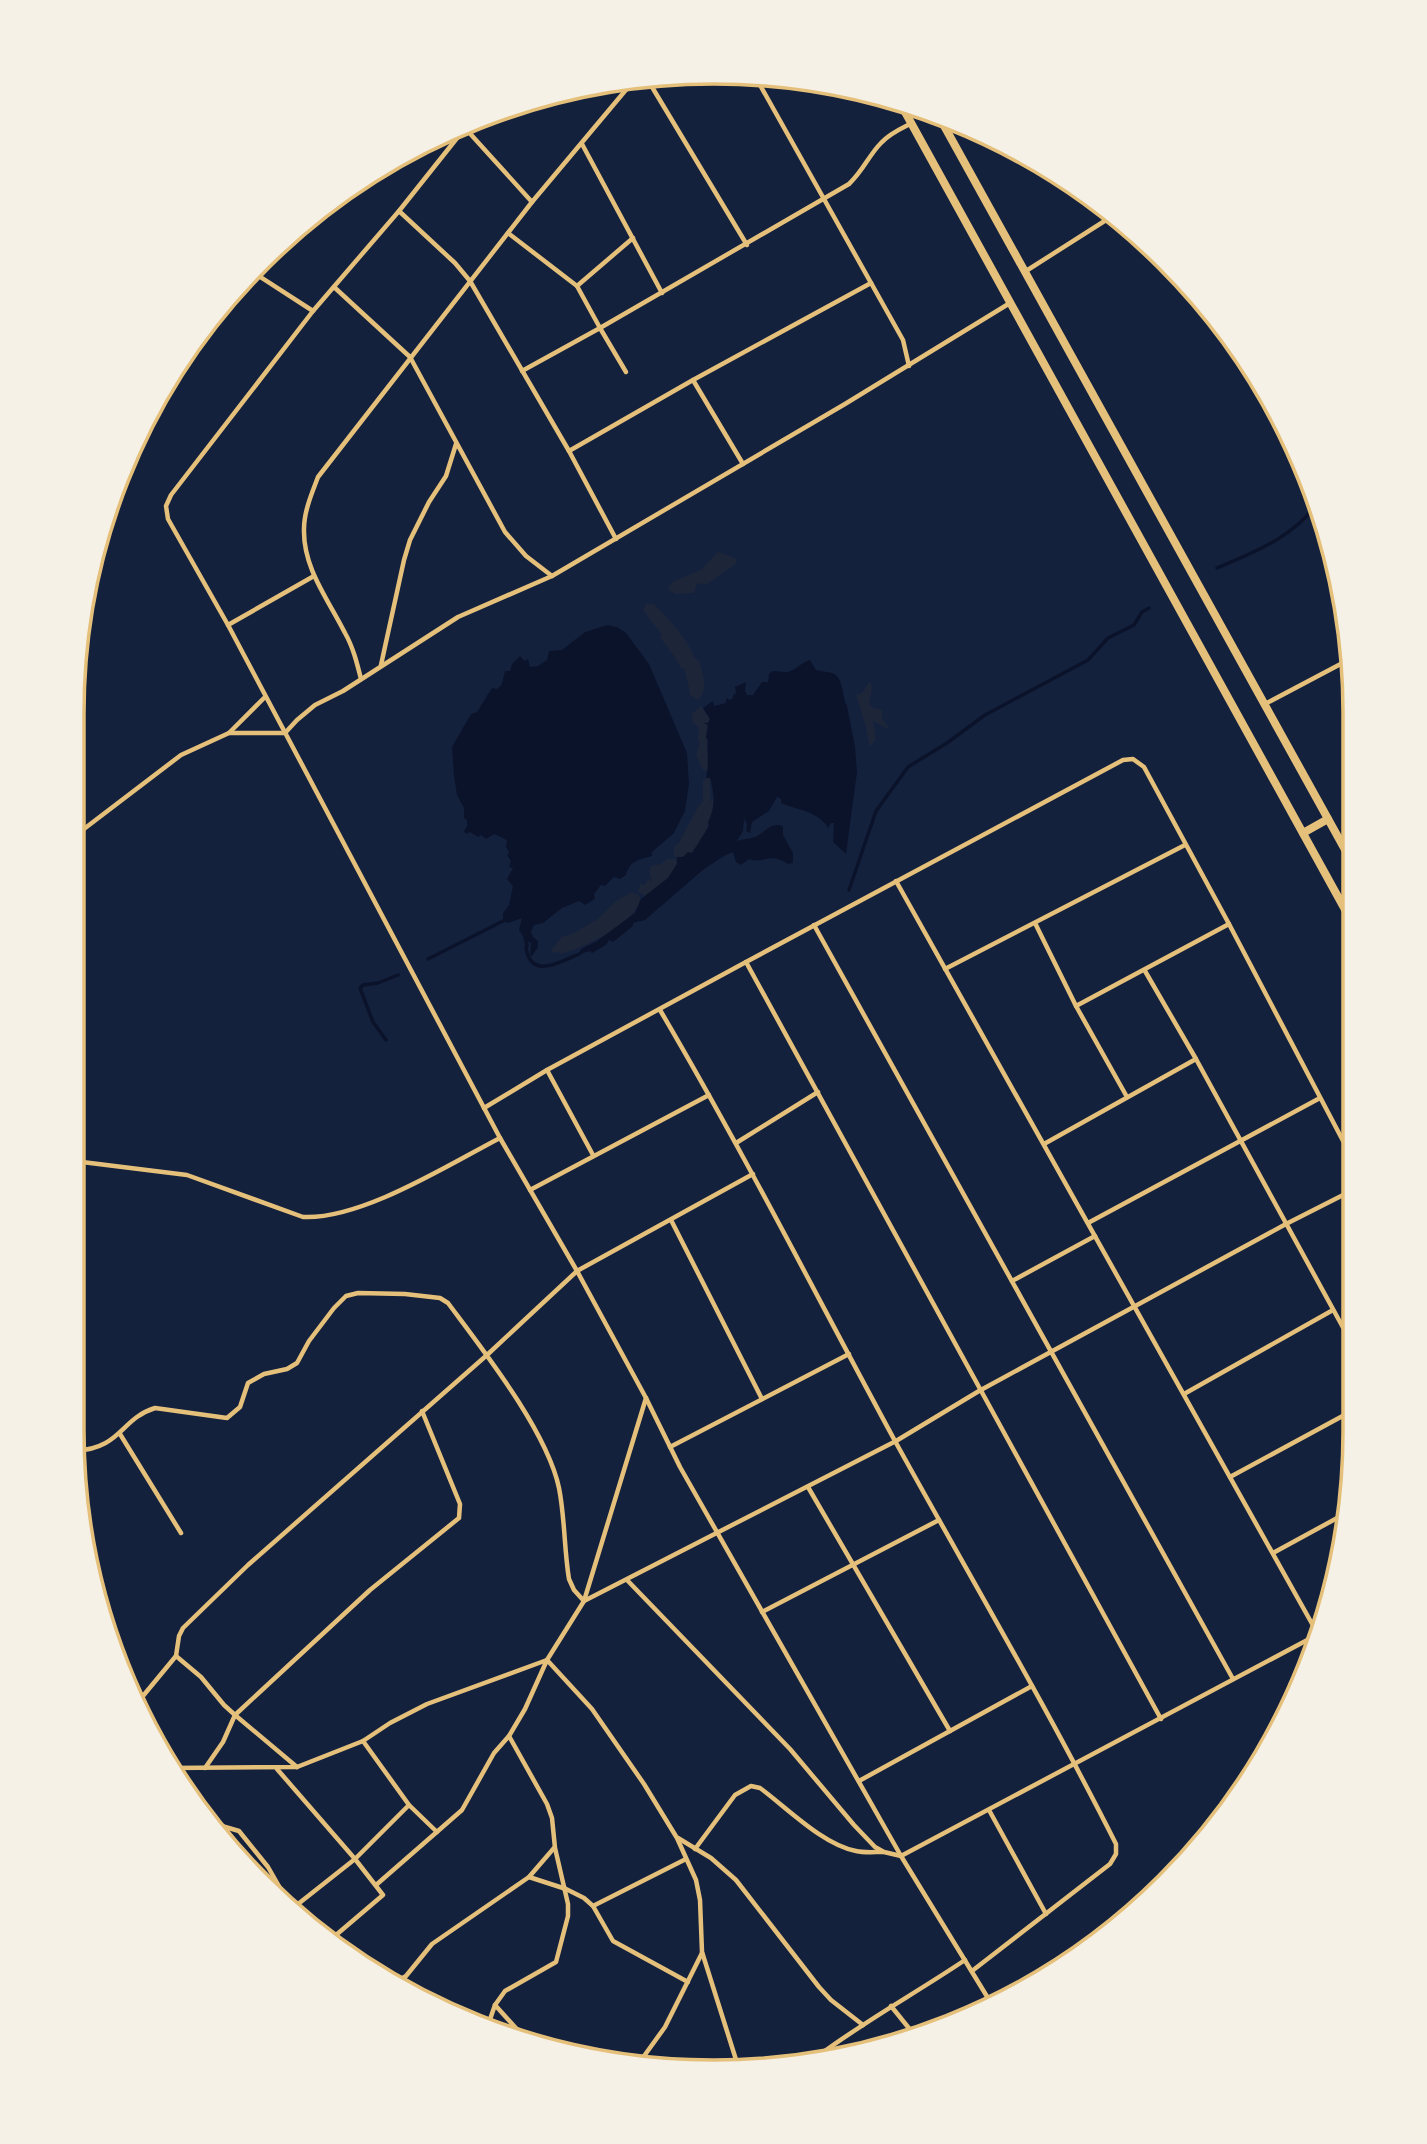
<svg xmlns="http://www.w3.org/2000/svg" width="1427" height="2144" font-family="'Fira Sans',sans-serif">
<rect width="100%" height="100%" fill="#14213d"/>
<g fill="#1d2539">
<path d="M 718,552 L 735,558 L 737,563 L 706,585 L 697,583 L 694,593 L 676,594 L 668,590 L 671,583 L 702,569 Z"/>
<path d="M 647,603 L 651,605 L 652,603 C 662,610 692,645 694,657 L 699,661 C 703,675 709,689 698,700 L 690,695 C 689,688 687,677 684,668 L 681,668 C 676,657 668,648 660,637 L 662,635 L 643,610 Z"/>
<path d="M 870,681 L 872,687 L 869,704 L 873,708 L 882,710 L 882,718 L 890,730 L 873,721 L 876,739 L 870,747 L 866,727 L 856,695 L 862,693 Z"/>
<path d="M 701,706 L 710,719 C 703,729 709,760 709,772 L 702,769 L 696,755 L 700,743 L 698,740 L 699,728 L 693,723 L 692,714 Z"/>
<path d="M 710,777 L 710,806 L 711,799 L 714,799 C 712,819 699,864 674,856 L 674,847 L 679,843 L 698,807 L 703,802 L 703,780 Z"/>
<path d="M 667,859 L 675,859 L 677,863 L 668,878 L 645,896 L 638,892 L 640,884 L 645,885 L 648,879 L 652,882 L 649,871 L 651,866 L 661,864 Z"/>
<path d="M 632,892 L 640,896 C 642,920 582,949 561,954 L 559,952 L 553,953 L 551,950 L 562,937 L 572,934 L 598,919 L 616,901 Z"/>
</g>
<g fill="#0b132b">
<path d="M 607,625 L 617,627 L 626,633 L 649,664 L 687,753 L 689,784 L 685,811 L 674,833 L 652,852 L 652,856 C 639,860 630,860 626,875 L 620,879 L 614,877 L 605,886 L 601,885 L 594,894 L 595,899 L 585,905 L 579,901 L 562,908 L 543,923 L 534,925 L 531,932 L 533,937 L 538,941 L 538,947 L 532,956 L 530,955 L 531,943 L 528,942 L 529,946 L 526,950 L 523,936 L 519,930 L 522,918 L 508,923 L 503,920 L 503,913 L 509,905 L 513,886 L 507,879 L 513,868 L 509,867 L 511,861 L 507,855 L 509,853 L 506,846 L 507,840 L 494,834 L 486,839 L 481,835 L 478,837 L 470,832 L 466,834 L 464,831 L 467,826 L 467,820 L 464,818 L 464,808 L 457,795 L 454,776 L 452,747 L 471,714 L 477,712 L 490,691 L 492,688 L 497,689 L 502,684 L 505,671 L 510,671 L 512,664 L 520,656 L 525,661 L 528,659 L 530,667 L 538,666 L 547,660 L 549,651 L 562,650 L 585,632 Z"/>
<path d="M 810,660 L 816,670 C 822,672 828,671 834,674 C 844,679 842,698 847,706 L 855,746 L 857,772 L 846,854 L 833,842 L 834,823 L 831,823 L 828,828 C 818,811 797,810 781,803 L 781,799 L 777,797 L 769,811 L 752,822 L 750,833 L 746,831 L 747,824 L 744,819 L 743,831 L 737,841 C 743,839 749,839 755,837 C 766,832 770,822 783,826 L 783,835 L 793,853 L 793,863 L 788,864 C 768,851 764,865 749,859 L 741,865 L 736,862 L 733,852 C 723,855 713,864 704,869 L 645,920 L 633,923 L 633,926 L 613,942 L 609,940 L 606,945 L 592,953 L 590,951 L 579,954 L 581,949 L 597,941 L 635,913 L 641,899 L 668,878 L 677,864 L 677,857 L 683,857 L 688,852 L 692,853 L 709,826 L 708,822 C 716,807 714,793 710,778 L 706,778 C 709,766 707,754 708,740 L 706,738 L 708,725 L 704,723 L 708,723 L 710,719 L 703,708 L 713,701 L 714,706 L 726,703 L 726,698 L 730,700 L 733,698 L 733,695 L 736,693 L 735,687 L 746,682 L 745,691 L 747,695 L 753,695 L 762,682 L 768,682 L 769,674 L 773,671 C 777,671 781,672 785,672 C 793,673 800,663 810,660 Z"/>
</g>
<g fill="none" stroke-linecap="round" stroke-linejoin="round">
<g stroke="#0b132b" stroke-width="3.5">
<path d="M 1217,568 C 1254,552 1292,538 1317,504"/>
<path d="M 849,890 L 876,811 L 908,767 L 947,743 L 985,715 L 1088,660 L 1108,638 L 1134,625 L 1142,612 L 1149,608"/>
<path d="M 526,947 C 530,981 563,961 581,953"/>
<path d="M 428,959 L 507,919"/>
<path d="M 386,1040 L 373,1022 L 360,988 L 363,985 L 378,983 L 398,975"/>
</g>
<g stroke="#e5c07b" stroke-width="4.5">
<path d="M 755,76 L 903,340 L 909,366"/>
<path d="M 646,77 L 747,245"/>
<path d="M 469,123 L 399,211 L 313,311 L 171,495 L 166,506 L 168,519 L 228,625 L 500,1138 L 577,1271 L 646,1398 L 680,1467 L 901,1856 L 991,2003"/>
<path d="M 465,128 L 532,202"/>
<path d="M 582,144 L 662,293"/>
<path d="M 399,211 L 455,263 L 470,281 L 569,451 L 616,539"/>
<path d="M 1118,218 L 1129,238 L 1135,244 L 1145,240"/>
<path d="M 508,233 L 577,286"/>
<path d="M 633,238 L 577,286 L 600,328 L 849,184 C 863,171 869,155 881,143 C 889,134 900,129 910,124"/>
<path d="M 251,271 L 313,311"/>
<path d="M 1026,271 L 1114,215"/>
<path d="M 334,287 L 410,357 L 505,532 L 526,556 L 552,576"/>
<path d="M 522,371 L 600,328 L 626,372"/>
<path d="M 693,380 L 743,464"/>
<path d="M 569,451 L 693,380 L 871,283"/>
<path d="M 228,625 L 314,576"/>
<path d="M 381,665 L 404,560 L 410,540 L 429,502 L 446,476 L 456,444"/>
<path d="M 361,679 C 357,663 353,647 345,633 C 328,599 303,568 304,529 C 304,511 312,493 318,477 L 532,202 L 635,79"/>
<path d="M 1265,704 L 1352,658"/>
<path d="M 229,733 L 285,733 L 297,720 L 315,705 L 343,691 L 458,617 L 552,576 L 845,404 L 1010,303"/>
<path d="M 76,835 L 181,755 L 229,733 L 265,697"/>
<path d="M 896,881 L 1315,1629"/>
<path d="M 1035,923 L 1076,1006 L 1127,1097"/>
<path d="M 814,925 L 1233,1679"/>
<path d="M 746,962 L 1161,1719"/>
<path d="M 945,969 L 1185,845"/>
<path d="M 1145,971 L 1196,1059 L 1351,1342"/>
<path d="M 1076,1006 L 1229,924"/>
<path d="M 660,1010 C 743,1151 817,1297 895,1441 C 969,1575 1047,1707 1116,1844 L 1116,1854 L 1110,1864 L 972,1971"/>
<path d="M 547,1070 L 593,1155"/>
<path d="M 484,1108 L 547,1070 L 746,962 L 1123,760 L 1133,759 L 1144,767 L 1229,924 L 1351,1156"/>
<path d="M 736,1143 L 818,1092"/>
<path d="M 1044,1144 L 1196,1059"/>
<path d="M 74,1161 L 187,1175 L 303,1217 C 361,1220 448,1165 500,1138"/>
<path d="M 530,1190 L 709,1095"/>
<path d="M 671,1220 L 762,1399"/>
<path d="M 1088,1223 L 1320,1098"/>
<path d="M 1012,1281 L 1095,1236"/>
<path d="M 1184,1394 L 1333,1310"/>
<path d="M 120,1434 L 181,1533"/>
<path d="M 670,1447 L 849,1354"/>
<path d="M 75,1451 C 122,1448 120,1419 155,1408 L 227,1418 L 240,1407 L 248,1383 L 264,1374 L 287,1369 L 297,1363 L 309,1341 L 334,1308 L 346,1296 L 358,1293 L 405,1294 L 440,1298 L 448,1303 C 483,1350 547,1431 559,1488 C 565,1518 564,1549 569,1579 L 574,1590 L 584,1601 L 896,1441 L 979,1391 L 1286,1224 L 1351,1191"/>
<path d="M 1230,1477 L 1350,1412"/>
<path d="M 808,1487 L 950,1731"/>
<path d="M 1273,1553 L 1350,1511"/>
<path d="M 627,1580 L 790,1749 L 854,1825 L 875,1847 L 884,1852 L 901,1856 L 1313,1637"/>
<path d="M 762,1612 L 939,1520"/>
<path d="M 176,1656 L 201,1677 L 224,1705 L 235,1715 L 370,1590 L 459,1518 L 460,1504 L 422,1411"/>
<path d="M 138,1702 L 176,1656 L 179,1636 L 183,1628 L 248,1565 L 487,1355 L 577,1271 L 753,1174"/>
<path d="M 363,1741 L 409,1805 L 437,1832"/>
<path d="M 171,1768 L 297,1767 L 363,1741 L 390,1723 L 427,1704 L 547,1660 L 584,1601 L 646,1398"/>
<path d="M 205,1768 L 223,1742 L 235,1715 L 297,1767"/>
<path d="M 277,1769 L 355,1859 L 383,1895 L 336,1935 L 325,1941"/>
<path d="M 859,1781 L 1032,1686"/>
<path d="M 989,1810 L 1046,1914"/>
<path d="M 215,1824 L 239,1831 L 268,1867 L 288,1902"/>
<path d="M 678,1838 L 711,1858 L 736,1880 L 819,1987 L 831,2000 L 863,2025"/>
<path d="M 695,1849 L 735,1795 L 751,1786 L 760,1788 C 786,1807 823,1845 856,1851 C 864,1853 874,1852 883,1852"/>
<path d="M 529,1877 L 566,1889 L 584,1898 L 593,1906 L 613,1941 L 688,1982"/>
<path d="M 376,1885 L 462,1810 L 494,1753 L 509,1736 L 525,1709 L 547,1660 L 592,1709 L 644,1784 L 677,1838 L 696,1880 L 700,1900 L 702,1952 L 738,2066"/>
<path d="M 593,1906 L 686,1859"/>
<path d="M 293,1908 L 355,1859 L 409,1805"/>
<path d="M 396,1982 L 406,1976 L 432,1944 L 529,1877 L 554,1848"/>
<path d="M 495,2005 L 523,2036"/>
<path d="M 891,2006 L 912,2032"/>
<path d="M 487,2028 L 495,2005 L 505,1991 L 556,1962 L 568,1916 L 568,1904 L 555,1848 L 552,1818 L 547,1804 L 509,1736"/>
<path d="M 810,2062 C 859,2024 913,1995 965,1960"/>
<path d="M 639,2063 L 665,2027 L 702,1953"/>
</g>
<g stroke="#e5c07b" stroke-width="8">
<path d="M 899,101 L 1353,924"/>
<path d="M 937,113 L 1353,864"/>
<path d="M 1303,833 L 1328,819"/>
</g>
</g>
<path d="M0 0H1427V2144H0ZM713 84H714A629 629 0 0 1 1343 713V1431A629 629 0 0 1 714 2060H713A629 629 0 0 1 84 1431V713A629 629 0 0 1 713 84Z" fill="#f6f1e7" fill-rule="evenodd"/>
<path fill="none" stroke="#e5c07b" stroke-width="3.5" d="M713 84H714A629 629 0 0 1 1343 713V1431A629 629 0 0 1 714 2060H713A629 629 0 0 1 84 1431V713A629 629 0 0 1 713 84Z"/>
</svg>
